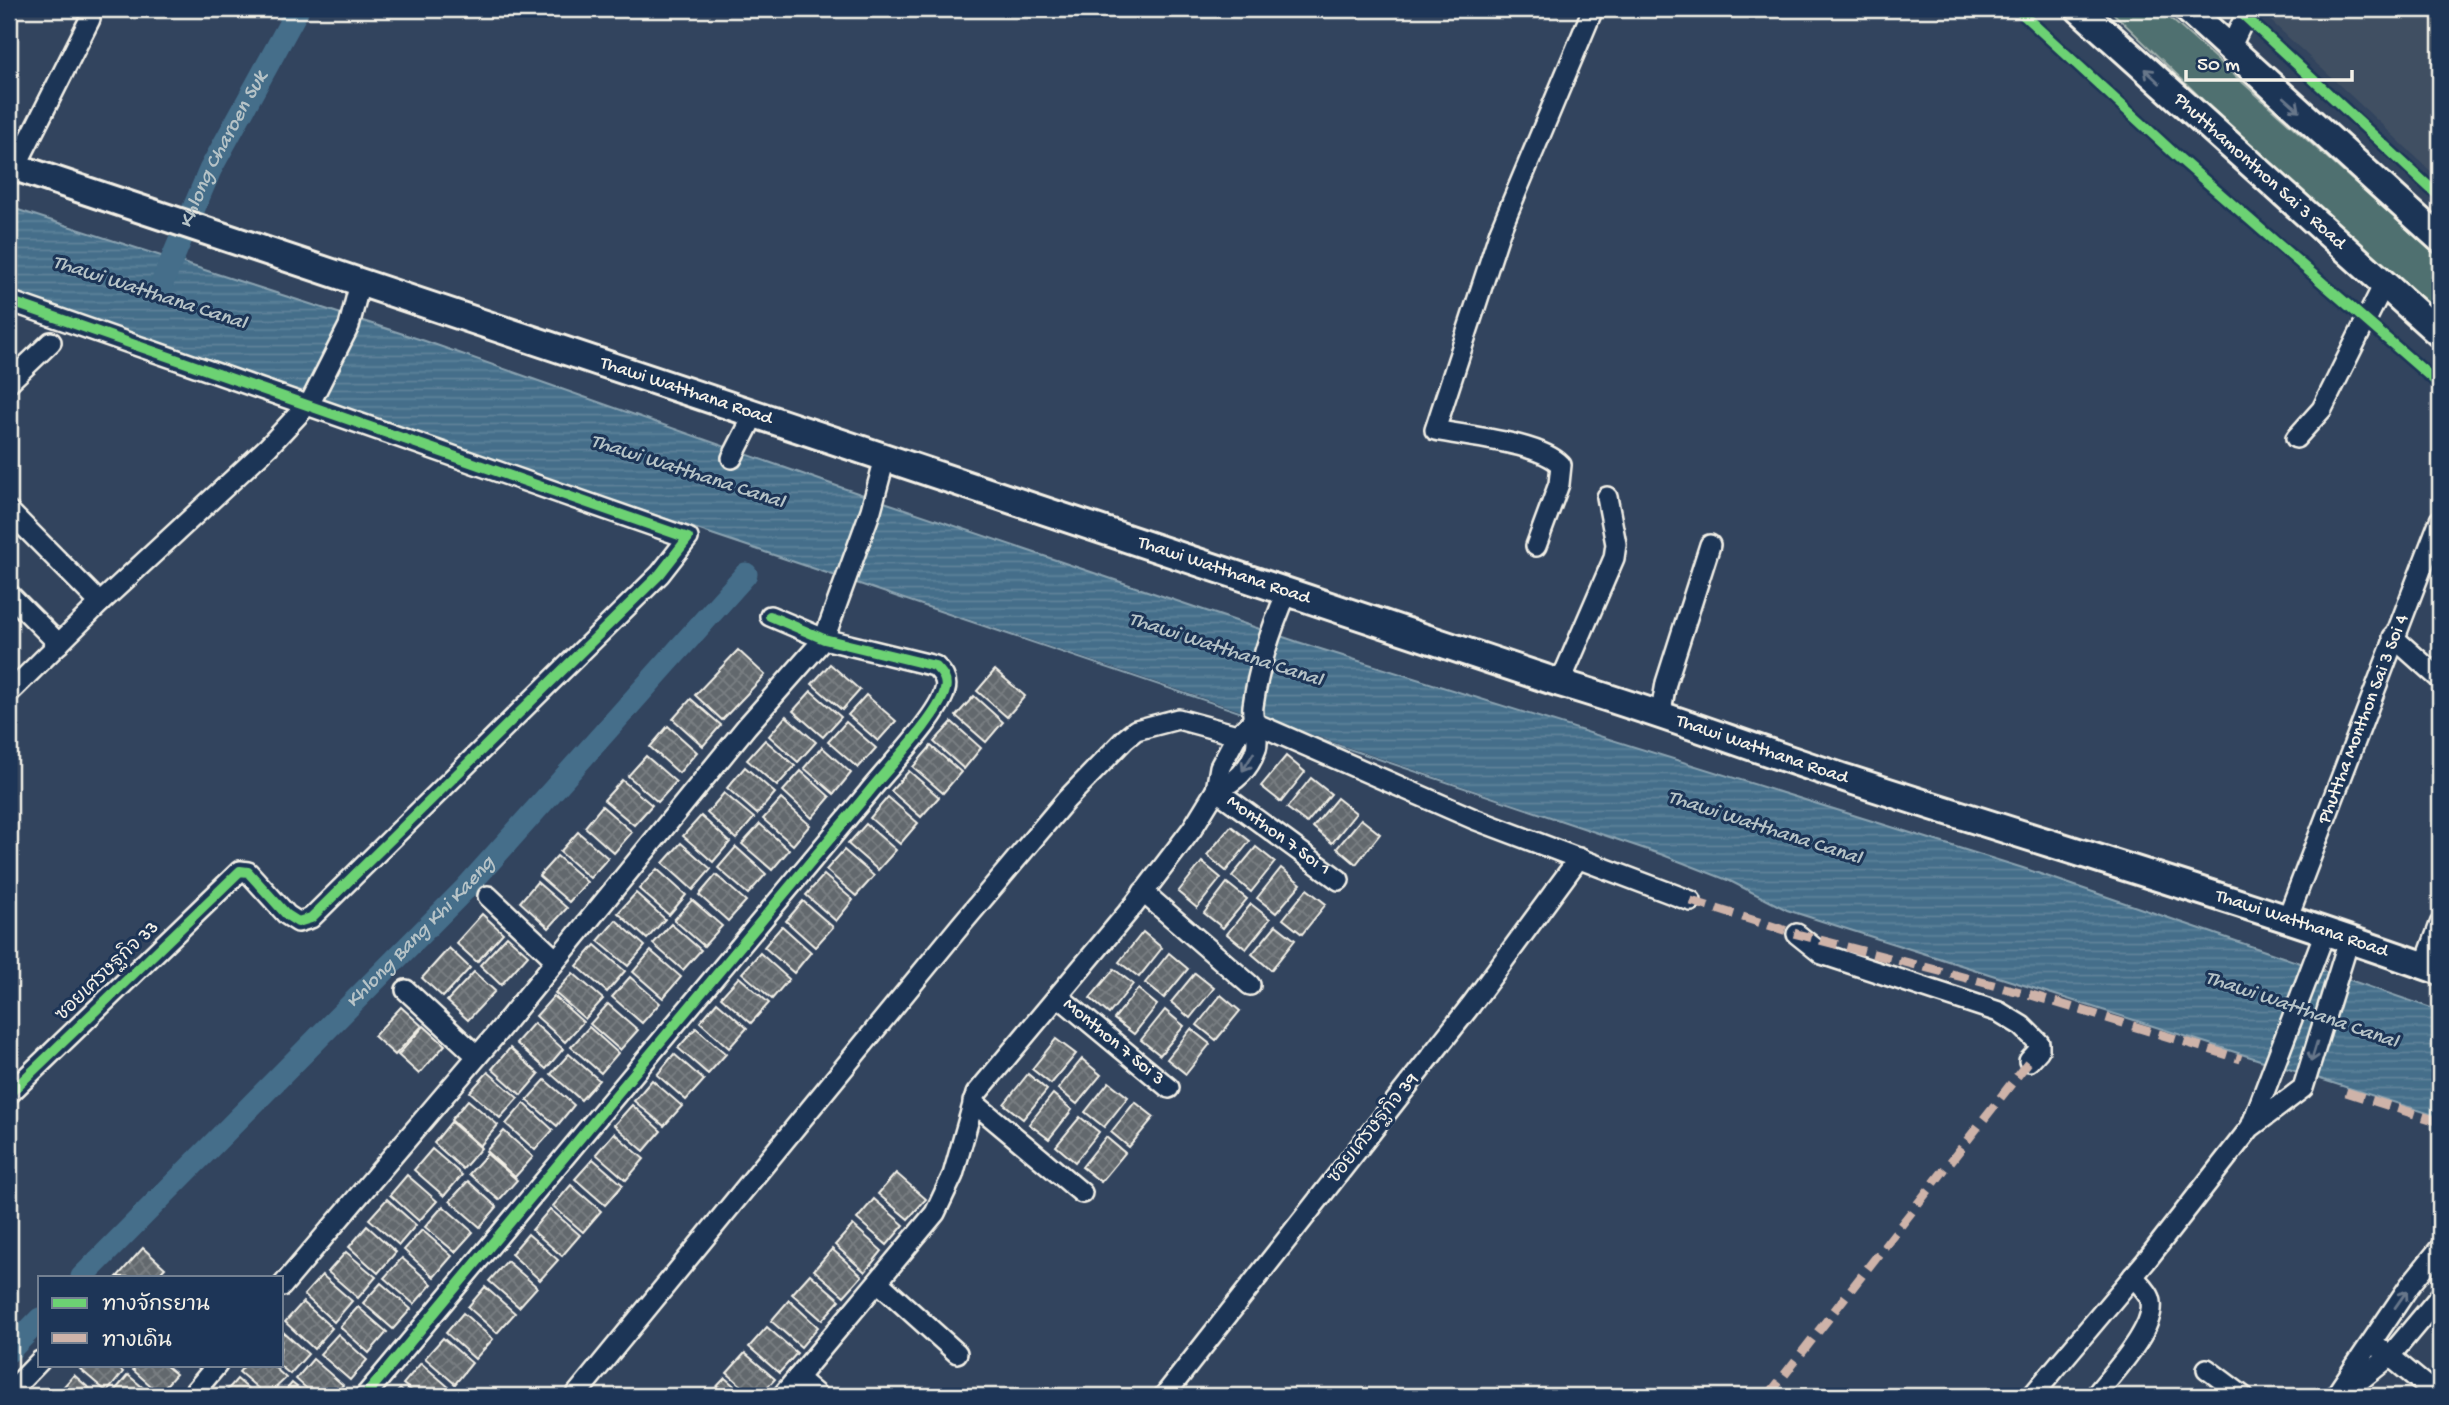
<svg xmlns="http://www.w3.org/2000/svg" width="2449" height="1405" font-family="'Gochi Hand','Playpen Sans Thai',sans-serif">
<defs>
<pattern id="water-rules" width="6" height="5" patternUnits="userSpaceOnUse" patternTransform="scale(1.75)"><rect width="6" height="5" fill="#446e8a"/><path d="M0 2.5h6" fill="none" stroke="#60839a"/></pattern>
<pattern id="building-cross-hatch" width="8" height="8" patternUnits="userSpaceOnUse" patternTransform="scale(1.75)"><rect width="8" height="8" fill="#62686d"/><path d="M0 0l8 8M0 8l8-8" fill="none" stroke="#797e82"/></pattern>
</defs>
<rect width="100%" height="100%" fill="#32445e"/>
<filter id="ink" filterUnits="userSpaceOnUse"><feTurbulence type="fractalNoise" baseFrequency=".0143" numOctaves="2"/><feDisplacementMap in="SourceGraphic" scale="14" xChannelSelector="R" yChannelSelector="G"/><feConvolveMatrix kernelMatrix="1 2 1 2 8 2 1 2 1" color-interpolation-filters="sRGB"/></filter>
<g filter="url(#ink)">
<path fill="#404f62" d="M 2258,9 L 2440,9 L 2440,180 L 2378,121 Z"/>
<path fill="#507070" stroke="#a2b0ac" stroke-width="2" d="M 2109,9 L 2160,9 L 2440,258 L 2440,314 L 2265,160 Z"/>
<path fill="url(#water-rules)" stroke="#8aa2b0" stroke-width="2" d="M 9,207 L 425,341 L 831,484 L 1298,642 L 2023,868 L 2440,1011 L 2440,1117 L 1787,910 L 1730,881 L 1663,855 C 1113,664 559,486 9,297 Z"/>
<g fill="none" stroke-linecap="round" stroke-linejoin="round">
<g stroke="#446e8a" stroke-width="23">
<path id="s1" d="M 160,288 L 210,170 L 298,9"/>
<path id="s2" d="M 82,1277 L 466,888 L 746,574"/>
<path d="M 9,1351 L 40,1319"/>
</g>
</g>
<g fill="url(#building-cross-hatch)" stroke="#f4f1e8" stroke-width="2">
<path d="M 738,650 L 765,675 L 722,720 L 695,695 Z"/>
<path d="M 830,664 L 860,690 L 842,710 L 812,684 Z"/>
<path d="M 995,670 L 1025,696 L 1007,717 L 977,691 Z"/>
<path d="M 811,691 L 841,717 L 823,737 L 793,711 Z"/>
<path d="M 866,695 L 896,721 L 878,741 L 848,715 Z"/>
<path d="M 974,696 L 1003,722 L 986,742 L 956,716 Z"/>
<path d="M 691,699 L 721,725 L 703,746 L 673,719 Z"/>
<path d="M 786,716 L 816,742 L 798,762 L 769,736 Z"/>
<path d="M 846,722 L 876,748 L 858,768 L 828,742 Z"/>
<path d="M 952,722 L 981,748 L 964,769 L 934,742 Z"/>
<path d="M 668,726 L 697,752 L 679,773 L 650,747 Z"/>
<path d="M 765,740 L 795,766 L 777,786 L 747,760 Z"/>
<path d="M 931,746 L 961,772 L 943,793 L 913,767 Z"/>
<path d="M 822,747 L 851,773 L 834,794 L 804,768 Z"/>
<path d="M 646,756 L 676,782 L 658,802 L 628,776 Z"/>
<path d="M 1286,756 L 1305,772 L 1281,802 L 1261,786 Z"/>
<path d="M 745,767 L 775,793 L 757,814 L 727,788 Z"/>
<path d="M 801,771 L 830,797 L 812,818 L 783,791 Z"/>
<path d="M 909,771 L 939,797 L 921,817 L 891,791 Z"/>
<path d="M 1311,778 L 1331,794 L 1307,823 L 1287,808 Z"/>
<path d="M 622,780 L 652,805 L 634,825 L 604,800 Z"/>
<path d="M 724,793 L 754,818 L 736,839 L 707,813 Z"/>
<path d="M 888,797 L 918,823 L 900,844 L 870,818 Z"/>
<path d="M 1337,798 L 1356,813 L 1332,843 L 1313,827 Z"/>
<path d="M 781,799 L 810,825 L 793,845 L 763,819 Z"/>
<path d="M 602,806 L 632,832 L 614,853 L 585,827 Z"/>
<path d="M 701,816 L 730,842 L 713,862 L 683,836 Z"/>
<path d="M 1361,819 L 1380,834 L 1356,864 L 1337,848 Z"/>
<path d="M 760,824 L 789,850 L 772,870 L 742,844 Z"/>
<path d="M 866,824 L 896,850 L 878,870 L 848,844 Z"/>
<path d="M 1231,826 L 1250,841 L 1226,871 L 1207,855 Z"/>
<path d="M 578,832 L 608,858 L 590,878 L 560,852 Z"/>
<path d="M 681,843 L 711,869 L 693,890 L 663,863 Z"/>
<path d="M 736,847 L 766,874 L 748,894 L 718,868 Z"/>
<path d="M 1256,847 L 1275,862 L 1251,892 L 1232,876 Z"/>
<path d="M 844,850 L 874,876 L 856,896 L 826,870 Z"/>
<path d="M 557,856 L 587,882 L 569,902 L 539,876 Z"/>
<path d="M 1202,862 L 1221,878 L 1197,908 L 1178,892 Z"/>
<path d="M 1281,868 L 1301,884 L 1276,913 L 1257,898 Z"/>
<path d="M 657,869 L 686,895 L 669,915 L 639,889 Z"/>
<path d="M 716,875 L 746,901 L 728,921 L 699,895 Z"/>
<path d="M 824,875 L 853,900 L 836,921 L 806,895 Z"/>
<path d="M 537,882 L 567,908 L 549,928 L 520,902 Z"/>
<path d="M 1227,883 L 1247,899 L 1223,928 L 1204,913 Z"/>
<path d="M 1307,889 L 1326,904 L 1302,934 L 1283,919 Z"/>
<path d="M 636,893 L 665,919 L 647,939 L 618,913 Z"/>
<path d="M 692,900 L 722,926 L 704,946 L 674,920 Z"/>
<path d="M 803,901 L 833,927 L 815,947 L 786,921 Z"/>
<path d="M 1251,904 L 1270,919 L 1246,949 L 1227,934 Z"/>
<path d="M 482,914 L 503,933 L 477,962 L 456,943 Z"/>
<path d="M 616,920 L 645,946 L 628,966 L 598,941 Z"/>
<path d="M 671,924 L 701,950 L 683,970 L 653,944 Z"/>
<path d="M 1276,925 L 1295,940 L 1271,970 L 1252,954 Z"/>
<path d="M 782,926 L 811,952 L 794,973 L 764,947 Z"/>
<path d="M 1143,932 L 1162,948 L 1139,977 L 1119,962 Z"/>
<path d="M 507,936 L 528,955 L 501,985 L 480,965 Z"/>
<path d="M 595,945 L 625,971 L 607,992 L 577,966 Z"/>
<path d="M 449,948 L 470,968 L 443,997 L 422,978 Z"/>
<path d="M 651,951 L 681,977 L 663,998 L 633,972 Z"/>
<path d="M 760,953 L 789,979 L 772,999 L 742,973 Z"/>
<path d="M 1169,953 L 1188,969 L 1164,998 L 1145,983 Z"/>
<path d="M 1114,969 L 1133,984 L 1109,1014 L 1090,998 Z"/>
<path d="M 474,972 L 495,991 L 468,1020 L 447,1001 Z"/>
<path d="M 573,973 L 603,999 L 585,1019 L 555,993 Z"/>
<path d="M 1195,973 L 1214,988 L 1190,1018 L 1171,1002 Z"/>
<path d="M 630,977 L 660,1003 L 642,1023 L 612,997 Z"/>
<path d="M 739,977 L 769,1003 L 751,1023 L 721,997 Z"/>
<path d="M 1138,989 L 1157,1005 L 1134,1034 L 1114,1019 Z"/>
<path d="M 1221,995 L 1240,1011 L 1216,1040 L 1197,1025 Z"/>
<path d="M 554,996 L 583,1022 L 565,1042 L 536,1016 Z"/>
<path d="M 717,1002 L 747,1028 L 729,1048 L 700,1022 Z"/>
<path d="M 608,1004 L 638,1030 L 620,1050 L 590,1024 Z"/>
<path d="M 401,1007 L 422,1026 L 395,1055 L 374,1036 Z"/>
<path d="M 1165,1010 L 1184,1026 L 1160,1055 L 1141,1040 Z"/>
<path d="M 534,1023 L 563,1049 L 546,1069 L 516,1043 Z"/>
<path d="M 424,1026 L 445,1045 L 419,1074 L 398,1055 Z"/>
<path d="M 589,1027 L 618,1053 L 601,1073 L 571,1047 Z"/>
<path d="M 696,1028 L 726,1054 L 708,1074 L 678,1048 Z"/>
<path d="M 1191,1029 L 1210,1044 L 1186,1074 L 1167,1059 Z"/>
<path d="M 1056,1039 L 1076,1054 L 1051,1084 L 1032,1069 Z"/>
<path d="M 510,1048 L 539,1074 L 521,1095 L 492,1069 Z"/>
<path d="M 569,1054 L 599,1080 L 581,1100 L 551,1074 Z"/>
<path d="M 674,1054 L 704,1080 L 686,1100 L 657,1075 Z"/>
<path d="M 1082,1059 L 1101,1075 L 1077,1104 L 1058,1089 Z"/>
<path d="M 488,1072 L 518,1098 L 500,1118 L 470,1092 Z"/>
<path d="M 1028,1074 L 1047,1090 L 1023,1119 L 1004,1104 Z"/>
<path d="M 545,1080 L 574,1105 L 557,1126 L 527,1100 Z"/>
<path d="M 652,1080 L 682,1106 L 664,1126 L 634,1101 Z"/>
<path d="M 1109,1082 L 1128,1097 L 1104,1127 L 1085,1112 Z"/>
<path d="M 1053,1094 L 1072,1110 L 1049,1139 L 1029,1124 Z"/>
<path d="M 468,1100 L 498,1125 L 480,1146 L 451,1120 Z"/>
<path d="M 1135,1102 L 1154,1117 L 1129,1147 L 1111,1132 Z"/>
<path d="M 524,1103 L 553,1130 L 535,1150 L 506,1124 Z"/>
<path d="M 632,1105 L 661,1131 L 644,1151 L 614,1125 Z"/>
<path d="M 1080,1117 L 1099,1132 L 1075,1162 L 1056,1146 Z"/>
<path d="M 451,1122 L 481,1148 L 463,1169 L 434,1143 Z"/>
<path d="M 504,1131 L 533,1157 L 515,1177 L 486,1151 Z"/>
<path d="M 614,1133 L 644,1159 L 626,1180 L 596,1154 Z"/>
<path d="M 1106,1137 L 1125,1153 L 1101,1182 L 1082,1167 Z"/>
<path d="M 432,1149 L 462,1175 L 444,1196 L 414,1170 Z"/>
<path d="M 487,1154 L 517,1180 L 499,1200 L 469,1174 Z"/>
<path d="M 593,1159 L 623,1185 L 605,1205 L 575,1179 Z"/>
<path d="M 896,1173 L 926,1199 L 908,1219 L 878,1194 Z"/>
<path d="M 407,1175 L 437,1201 L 419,1221 L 390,1195 Z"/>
<path d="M 468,1181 L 497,1207 L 480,1227 L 450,1201 Z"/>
<path d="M 571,1185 L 601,1211 L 583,1232 L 553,1206 Z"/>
<path d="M 387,1199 L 416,1225 L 399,1245 L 369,1219 Z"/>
<path d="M 874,1199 L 904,1225 L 887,1245 L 857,1219 Z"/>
<path d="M 443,1206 L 473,1232 L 455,1252 L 425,1227 Z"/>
<path d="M 550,1209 L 580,1235 L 562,1256 L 532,1230 Z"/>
<path d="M 853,1225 L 882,1251 L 865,1272 L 835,1245 Z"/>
<path d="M 367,1226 L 396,1252 L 378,1273 L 349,1247 Z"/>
<path d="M 422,1230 L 452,1256 L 434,1277 L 404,1250 Z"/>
<path d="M 528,1234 L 558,1260 L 540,1280 L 511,1254 Z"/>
<path d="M 143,1248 L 165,1268 L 156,1277 L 117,1277 Z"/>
<path d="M 832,1249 L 862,1276 L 844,1296 L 814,1270 Z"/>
<path d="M 346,1252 L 376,1277 L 358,1298 L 328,1272 Z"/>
<path d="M 402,1258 L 432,1284 L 414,1304 L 384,1278 Z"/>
<path d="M 507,1261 L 537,1287 L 519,1307 L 489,1281 Z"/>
<path d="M 810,1274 L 840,1300 L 822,1320 L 792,1294 Z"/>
<path d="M 322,1275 L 352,1301 L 334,1322 L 304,1295 Z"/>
<path d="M 381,1283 L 411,1309 L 393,1329 L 363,1303 Z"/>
<path d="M 485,1287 L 515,1313 L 497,1333 L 468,1307 Z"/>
<path d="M 789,1300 L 818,1327 L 801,1347 L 771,1321 Z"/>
<path d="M 303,1302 L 332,1328 L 314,1349 L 285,1322 Z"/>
<path d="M 358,1307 L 387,1332 L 369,1353 L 340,1327 Z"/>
<path d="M 463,1313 L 493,1339 L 475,1359 L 446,1333 Z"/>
<path d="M 767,1327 L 797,1353 L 779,1373 L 749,1347 Z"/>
<path d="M 282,1331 L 308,1354 L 290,1374 L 279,1365 Z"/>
<path d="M 338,1334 L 367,1360 L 350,1380 L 320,1354 Z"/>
<path d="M 443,1338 L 472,1363 L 455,1384 L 425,1358 Z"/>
<path d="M 745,1353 L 775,1379 L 759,1396 L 753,1396 L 727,1373 Z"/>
<path d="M 313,1359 L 343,1385 L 333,1396 L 315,1396 L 296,1379 Z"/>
<path d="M 421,1363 L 451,1389 L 445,1396 L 418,1396 L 403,1384 Z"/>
<path d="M 84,1365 L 114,1365 L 123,1372 L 107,1392 L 80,1369 Z"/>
<path d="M 137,1365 L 165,1365 L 176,1374 L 159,1393 L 133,1370 Z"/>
<path d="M 245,1365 L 272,1365 L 286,1378 L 267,1396 L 239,1372 Z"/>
<path d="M 74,1375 L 98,1396 L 57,1394 Z"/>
<path d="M 128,1375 L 153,1396 L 114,1396 L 112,1394 Z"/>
<path d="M 725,1378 L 746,1396 L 708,1396 Z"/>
<path d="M 237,1379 L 257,1396 L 222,1396 Z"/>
<path d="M 292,1383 L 308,1396 L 281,1396 Z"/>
<path d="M 400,1389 L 408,1396 L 393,1396 Z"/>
</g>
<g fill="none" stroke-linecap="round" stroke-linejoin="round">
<defs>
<g id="street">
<path d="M 2230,48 L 2249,9"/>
<path d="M 15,168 L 90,19"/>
<path d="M 9,301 L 688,538 L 660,574 L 311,918 L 298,922 L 287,915 L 248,872 L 240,871 L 9,1094"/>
<path d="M 9,382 L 51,342"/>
<path d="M 2296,438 L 2322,409 L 2384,284"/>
<path d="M 732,458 L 754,415"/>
<path d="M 9,511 L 100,603"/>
<path d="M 1536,546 L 1559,484 L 1561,465 C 1539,442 1468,437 1435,430 L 1500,231 L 1593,9"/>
<path d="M 9,594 L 59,644"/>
<path d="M 2393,637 L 2440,679"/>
<path d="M 1560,683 L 1614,558 L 1616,544 L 1607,497"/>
<path d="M 9,693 L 100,603 L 268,447 L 311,401 L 349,326 L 360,283"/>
<path d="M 1661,712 L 1666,683 L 1710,545"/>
<path d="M 1252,722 L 1474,819 L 1691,901"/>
<path d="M 1216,790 C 1236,782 1249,770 1256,749 C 1260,735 1251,721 1253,706 C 1258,668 1272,627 1287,592"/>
<path id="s3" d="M 1216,790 L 1339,880"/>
<path d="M 1143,892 L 1250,985"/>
<path d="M 488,896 L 556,960"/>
<path id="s4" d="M 2287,919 L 2440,520"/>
<path d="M 1797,934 L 1822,954 L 1999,1012 L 2022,1026 L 2039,1043 L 2039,1050 L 2029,1061"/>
<path d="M 2425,965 L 2440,924"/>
<path d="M 406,990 L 477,1056"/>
<path id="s5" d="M 1058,996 L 1169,1088"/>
<path d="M 973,1102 L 1082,1193"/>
<path d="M 2252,1124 L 2325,932"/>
<path d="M 878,1282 L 957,1353"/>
<path d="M 282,1286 L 493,1038 L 747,726 L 824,639 L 871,510 L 885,458"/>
<path d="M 2380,1348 L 2438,1396"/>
<path d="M 2207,1369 L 2243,1396"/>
<path d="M 797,1378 L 818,1396"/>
<path d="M 9,1393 L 40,1361"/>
<path d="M 2343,1394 L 2389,1357 L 2440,1296"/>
<path d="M 191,1396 L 217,1365"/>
<path d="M 365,1396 L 868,793 C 886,770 939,716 945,690 C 948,680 942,673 935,666 L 824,639 L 770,616"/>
<path d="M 575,1396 L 960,926 L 1066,800 L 1125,739 L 1136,730 L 1178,719 L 1237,735"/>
<path d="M 782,1396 L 935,1213 L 953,1175 L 976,1094 L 1134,905 L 1192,829 L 1216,790 L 1220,767 L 1237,735 L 1252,722"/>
<path d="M 1164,1396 L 1471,1005 L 1579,858"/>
<path d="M 2032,1396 L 2146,1261 L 2250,1128 L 2303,1088 L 2349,940"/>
<path d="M 2095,1396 C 2111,1375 2160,1325 2150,1298 C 2147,1290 2138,1283 2133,1276"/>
<path d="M 2335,1396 L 2410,1285 L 2440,1248"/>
</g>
<g id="secondary">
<path id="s6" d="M 2079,9 L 2440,334"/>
<path d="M 2187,9 L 2440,239"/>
<path id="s7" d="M 9,165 L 1560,683 C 1659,712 1754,749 1851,780 C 2048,844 2246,902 2440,971"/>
</g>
</defs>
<use href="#street" stroke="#f4f1e8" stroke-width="24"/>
<use href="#secondary" stroke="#f4f1e8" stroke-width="32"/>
<use href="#street" stroke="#1d3557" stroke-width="19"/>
<use href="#secondary" stroke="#1d3557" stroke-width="26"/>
<g stroke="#ceb3a9" stroke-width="9" stroke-dasharray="18 9" stroke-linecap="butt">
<path d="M 1691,901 L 1797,934 L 2028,994 L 2241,1059"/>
<path d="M 2346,1092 L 2440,1122"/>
<path d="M 1768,1396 L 2029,1061"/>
</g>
<defs>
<g id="cycleway">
<path d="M 2017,9 L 2179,158 L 2440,385"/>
<path d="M 2237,9 L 2440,197"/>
<path d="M 9,301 L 688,538 L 660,574 L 311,918 L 298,922 L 287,915 L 248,872 L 240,871 L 9,1094"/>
<path d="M 365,1396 L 868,793 C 886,770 939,716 945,690 C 948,680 942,673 935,666 L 824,639 L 770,616"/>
</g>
</defs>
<use href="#cycleway" stroke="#1d3557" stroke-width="15"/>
<use href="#cycleway" stroke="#6cd273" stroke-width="10"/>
</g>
<defs><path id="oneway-shaft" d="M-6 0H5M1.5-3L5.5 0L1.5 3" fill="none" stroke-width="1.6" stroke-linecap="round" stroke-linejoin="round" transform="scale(1.75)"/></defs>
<g stroke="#68778a">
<use href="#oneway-shaft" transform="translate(2152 76) rotate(-137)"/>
<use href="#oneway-shaft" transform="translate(2292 104) rotate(42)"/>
<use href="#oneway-shaft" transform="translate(1248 762) rotate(122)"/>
<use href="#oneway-shaft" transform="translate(2314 1052) rotate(107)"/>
<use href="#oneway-shaft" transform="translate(2401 1299) rotate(-55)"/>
</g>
</g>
<g text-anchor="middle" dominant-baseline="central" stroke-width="6" stroke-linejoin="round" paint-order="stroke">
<g font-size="19" fill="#f4f1e8" stroke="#1d3557">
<text stroke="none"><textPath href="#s6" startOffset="243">Phutthamonthon Sai 3 Road</textPath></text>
<text stroke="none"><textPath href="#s7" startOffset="714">Thawi Watthana Road</textPath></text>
<text stroke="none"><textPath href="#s7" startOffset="1281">Thawi Watthana Road</textPath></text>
<text stroke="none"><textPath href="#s4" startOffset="214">Phuttha Monthon Sai 3 Soi 4</textPath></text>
<text stroke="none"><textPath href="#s7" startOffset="1848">Thawi Watthana Road</textPath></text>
<text stroke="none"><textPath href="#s3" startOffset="77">Monthon 7 Soi 1</textPath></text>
<text stroke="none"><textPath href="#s7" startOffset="2415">Thawi Watthana Road</textPath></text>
<text transform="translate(108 972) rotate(-44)">ซอยเศรษฐกิจ 33</text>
<text stroke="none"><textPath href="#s5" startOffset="72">Monthon 7 Soi 3</textPath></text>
<text transform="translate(1374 1129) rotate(-52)">ซอยเศรษฐกิจ 39</text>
</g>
<g font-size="21" font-style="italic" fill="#b6c3c7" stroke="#1d3557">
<text stroke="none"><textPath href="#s1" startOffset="152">Khlong Charoen Suk</textPath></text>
<text transform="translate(149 294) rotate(18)">Thawi Watthana Canal</text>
<text transform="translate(687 473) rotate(18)">Thawi Watthana Canal</text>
<text transform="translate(1225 651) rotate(18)">Thawi Watthana Canal</text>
<text transform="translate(1764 829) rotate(18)">Thawi Watthana Canal</text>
<text stroke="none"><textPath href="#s2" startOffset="483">Khlong Bang Khi Kaeng</textPath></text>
<text transform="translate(2301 1011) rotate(19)">Thawi Watthana Canal</text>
</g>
</g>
<rect width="2449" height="1405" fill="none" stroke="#1d3557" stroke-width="35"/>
<rect x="18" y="18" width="2414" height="1370" fill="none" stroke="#f4f1e8" stroke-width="2.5" filter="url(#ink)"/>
<rect x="38" y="1276" width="245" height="91" fill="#1d3557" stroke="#738091" stroke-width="2"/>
<rect x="52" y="1298" width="35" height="10" fill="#6cd273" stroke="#738091" stroke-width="2"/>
<text x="102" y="1310" font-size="21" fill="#f4f1e8">ทางจักรยาน</text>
<rect x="52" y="1333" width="35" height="10" fill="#ceb3a9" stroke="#738091" stroke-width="2"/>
<text x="102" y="1346" font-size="21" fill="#f4f1e8">ทางเดิน</text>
<path d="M2186 70v10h166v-10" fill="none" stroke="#f4f1e8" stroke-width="3.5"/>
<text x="2197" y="70" font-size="21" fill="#f4f1e8" stroke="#1d3557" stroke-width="5" paint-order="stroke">50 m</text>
</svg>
